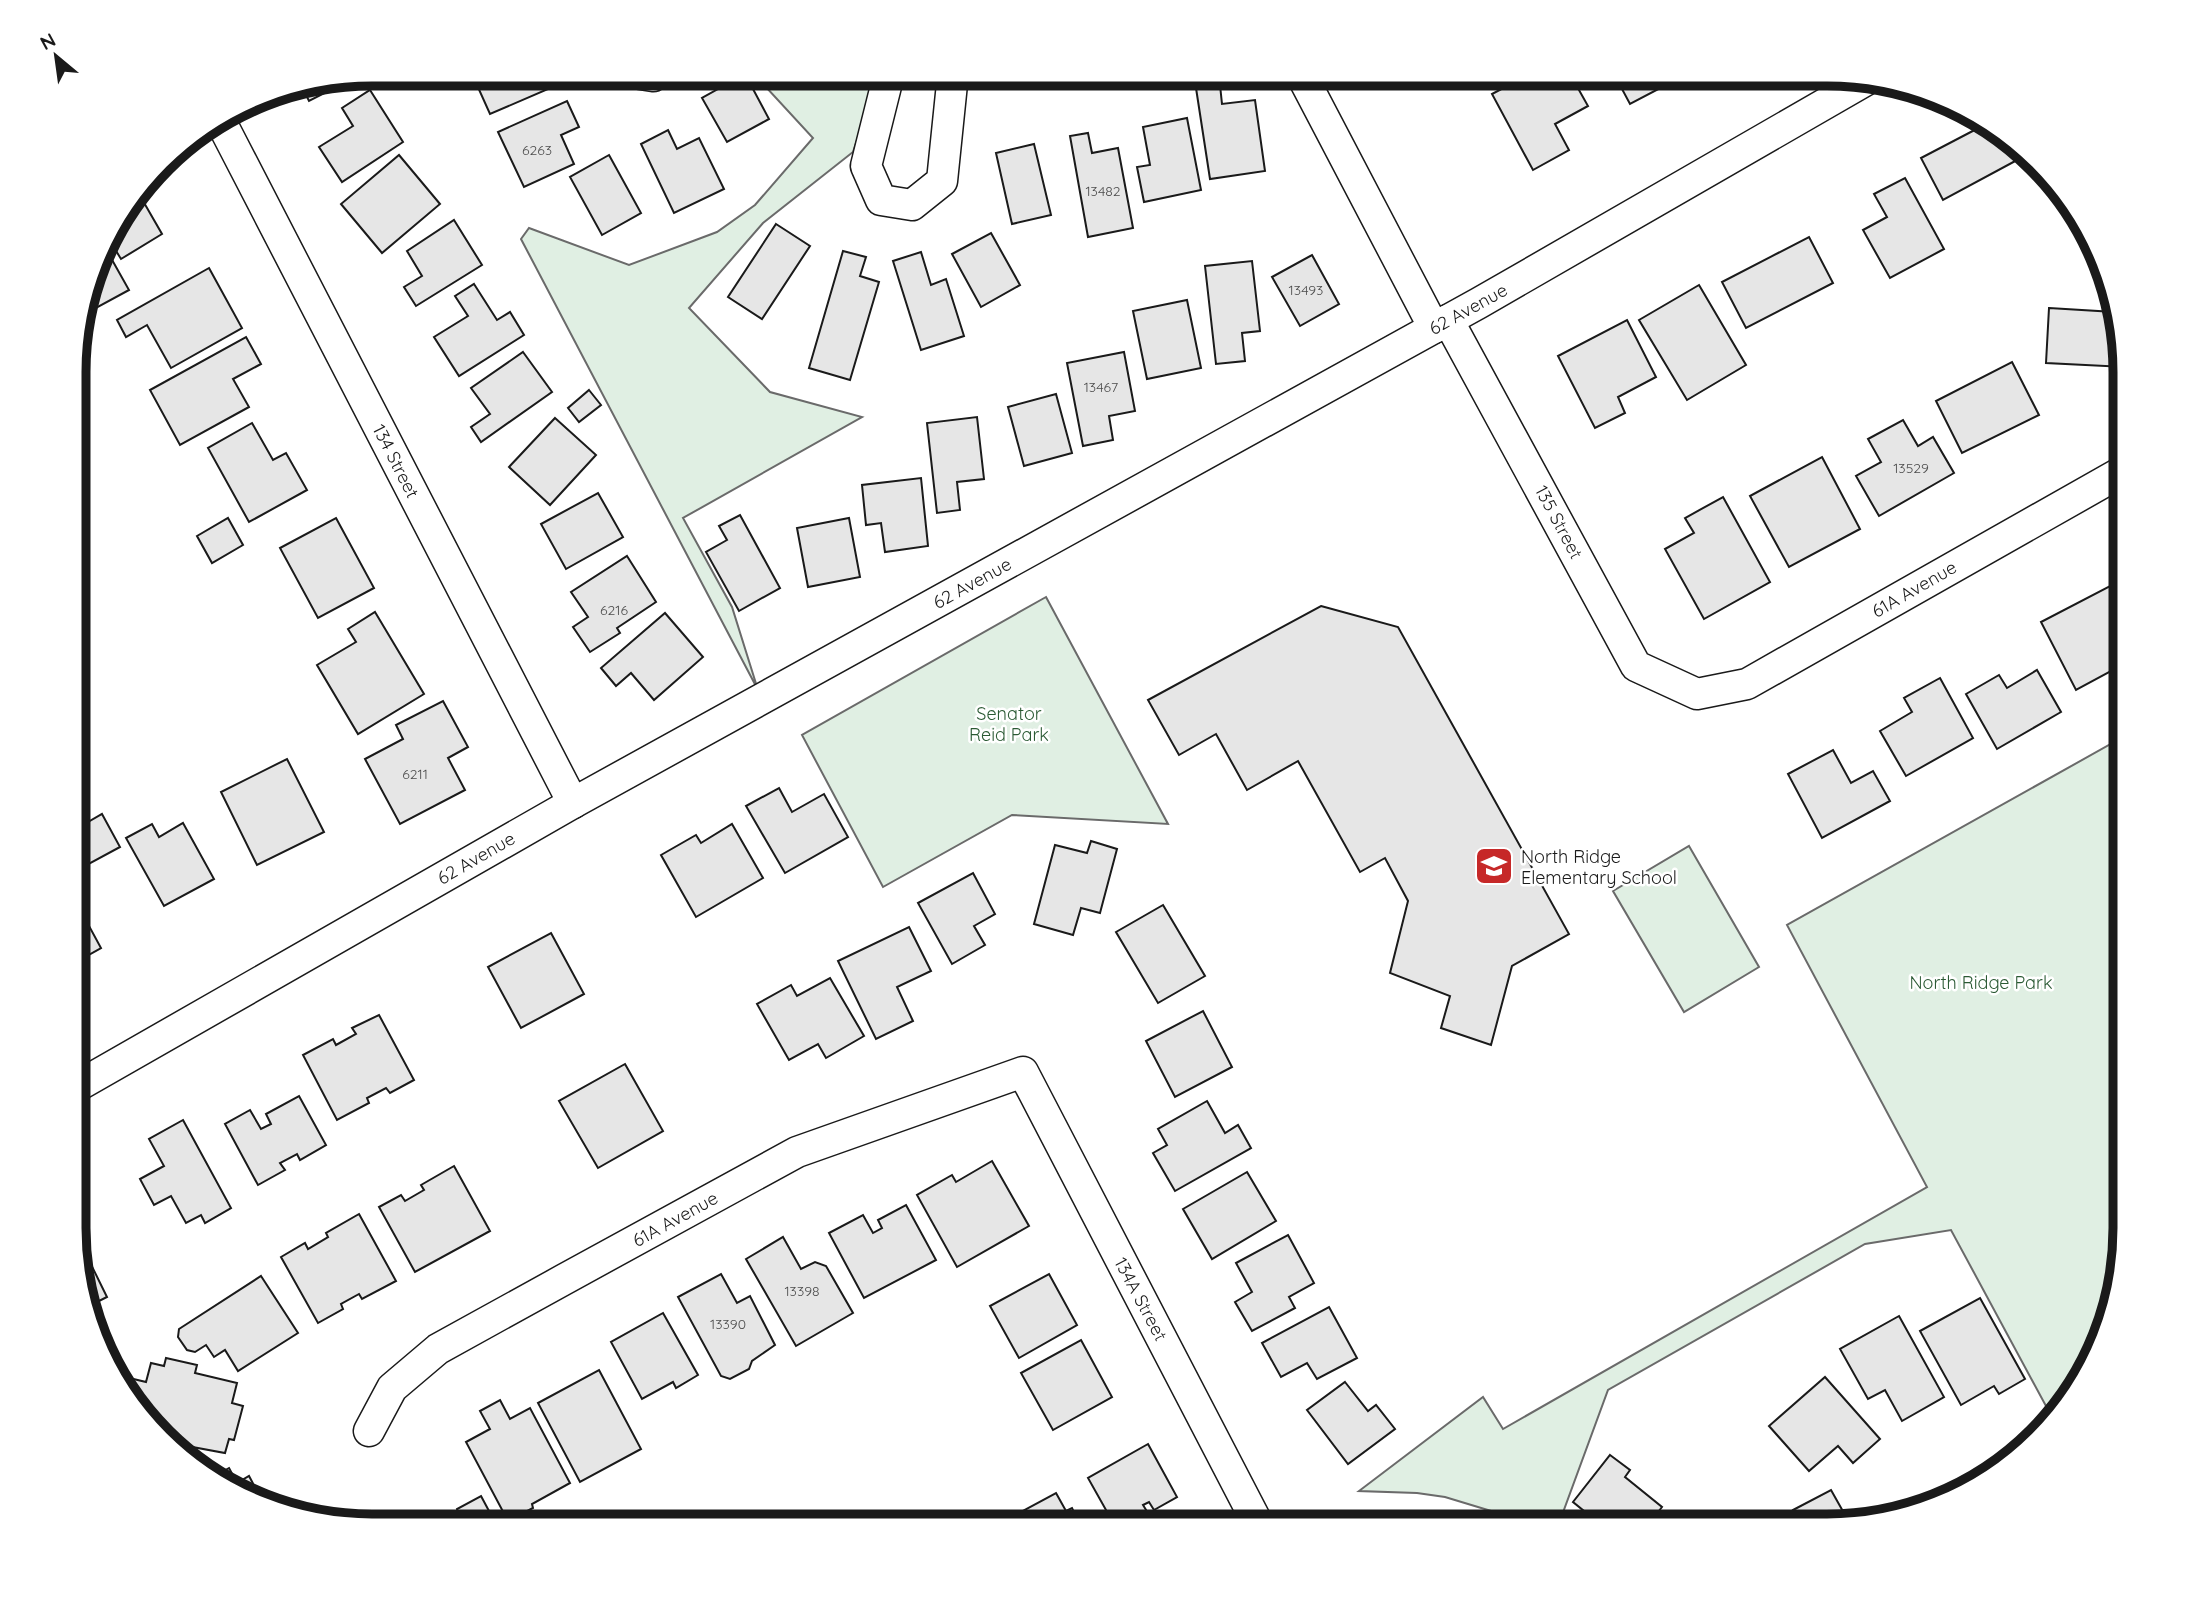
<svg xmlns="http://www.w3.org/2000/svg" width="2199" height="1600" font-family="Quicksand,sans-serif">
<rect width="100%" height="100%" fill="#fff"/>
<g fill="#e0efe3" stroke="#6a6a6a" stroke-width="2">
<path d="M 754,74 L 879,74 L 853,152 L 763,223 L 689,308 L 770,392 L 862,417 L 683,518 L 732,607 L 758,690 L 521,239 L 529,228 L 629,265 L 717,232 L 755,205 L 813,138 Z"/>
<path d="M 1046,597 L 1168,824 L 1012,815 L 883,887 L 802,735 Z"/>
<path d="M 2125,736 L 2125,1248 L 2110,1325 L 2064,1410 L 2053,1419 L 1951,1230 L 1865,1244 L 1608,1390 L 1558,1526 L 1529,1526 L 1501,1514 L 1445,1497 L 1417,1493 L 1359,1491 L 1483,1397 L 1503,1429 L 1927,1187 L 1787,925 Z"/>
<path d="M 1689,846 L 1759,967 L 1684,1012 L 1613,891 Z"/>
</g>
<g fill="#e6e6e6" stroke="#1a1a1a" stroke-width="2">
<path d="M 472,74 L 558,74 L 562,83 L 490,114 Z"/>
<path d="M 745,74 L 769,119 L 727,142 L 702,98 Z"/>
<path d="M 1530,74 L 1570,74 L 1588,106 L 1555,124 L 1569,150 L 1533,170 L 1492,94 Z"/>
<path d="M 1614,74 L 1687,74 L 1630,104 Z"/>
<path d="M 356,77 L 309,101 L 302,87 Z"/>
<path d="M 1220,85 L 1222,104 L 1255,100 L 1265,171 L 1210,179 L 1196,88 Z"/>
<path d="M 370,90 L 403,142 L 342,182 L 319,147 L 353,126 L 342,108 Z"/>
<path d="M 567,101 L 579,127 L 561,135 L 574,164 L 524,187 L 498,132 Z"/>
<path d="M 1187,118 L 1201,190 L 1144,202 L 1137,167 L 1150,165 L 1143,127 Z"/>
<path d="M 1988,123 L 2005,133 L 2019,159 L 1943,200 L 1921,158 Z"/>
<path d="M 668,130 L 677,149 L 699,138 L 724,189 L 674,213 L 641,144 Z"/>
<path d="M 1088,133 L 1092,153 L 1118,148 L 1133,228 L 1088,237 L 1070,136 Z"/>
<path d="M 1034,144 L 1051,215 L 1012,224 L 996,153 Z"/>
<path d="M 399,155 L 440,204 L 382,253 L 341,204 Z"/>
<path d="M 609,155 L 641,213 L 602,235 L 570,177 Z"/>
<path d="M 1905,178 L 1944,249 L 1890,278 L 1863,230 L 1887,217 L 1874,194 Z"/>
<path d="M 139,194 L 162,234 L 121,259 L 107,236 Z"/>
<path d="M 454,220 L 482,265 L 416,306 L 404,287 L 422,276 L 407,251 Z"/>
<path d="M 776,224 L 810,246 L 762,319 L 728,297 Z"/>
<path d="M 991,233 L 1020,285 L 981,307 L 952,254 Z"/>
<path d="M 1809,237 L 1833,283 L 1746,328 L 1722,282 Z"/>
<path d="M 843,251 L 866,257 L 860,276 L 879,282 L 850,380 L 809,368 Z"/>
<path d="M 921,252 L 931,285 L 946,279 L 964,336 L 921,350 L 893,261 Z"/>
<path d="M 1312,255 L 1339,304 L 1300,326 L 1272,277 Z"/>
<path d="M 111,258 L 129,290 L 96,308 L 88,294 L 96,266 Z"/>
<path d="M 1252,261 L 1260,331 L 1242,333 L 1245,361 L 1216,364 L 1205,266 Z"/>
<path d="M 209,268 L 242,328 L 171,368 L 147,325 L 126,337 L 117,320 Z"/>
<path d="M 474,284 L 497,320 L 510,312 L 524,335 L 459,376 L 434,337 L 468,316 L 455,296 Z"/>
<path d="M 1699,285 L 1746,365 L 1687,400 L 1639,320 Z"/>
<path d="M 1187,300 L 1201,368 L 1147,379 L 1133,311 Z"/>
<path d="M 2049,308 L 2114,312 L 2125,352 L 2125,367 L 2046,363 Z"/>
<path d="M 1627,320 L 1656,377 L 1618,397 L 1625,413 L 1595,428 L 1558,356 Z"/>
<path d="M 246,337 L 261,364 L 233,379 L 249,407 L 180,445 L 150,390 Z"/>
<path d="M 523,352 L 552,392 L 481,442 L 471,427 L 490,414 L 471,388 Z"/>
<path d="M 1124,352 L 1135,411 L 1109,416 L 1113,440 L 1083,446 L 1067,363 Z"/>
<path d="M 2012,362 L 2039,415 L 1962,453 L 1936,401 Z"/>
<path d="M 589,390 L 601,405 L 579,422 L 568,408 Z"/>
<path d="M 1056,394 L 1072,453 L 1024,466 L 1008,407 Z"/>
<path d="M 977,417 L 984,479 L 957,482 L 960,510 L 937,513 L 927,423 Z"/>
<path d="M 555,418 L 596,455 L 550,505 L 509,467 Z"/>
<path d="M 1903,420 L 1918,446 L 1933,437 L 1954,473 L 1879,516 L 1856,476 L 1881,462 L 1868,439 Z"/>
<path d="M 252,423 L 273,460 L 286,453 L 307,490 L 249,522 L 208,448 Z"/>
<path d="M 1822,457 L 1860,529 L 1789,567 L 1750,496 Z"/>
<path d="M 921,478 L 928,546 L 885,552 L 881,523 L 866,525 L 862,485 Z"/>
<path d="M 598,493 L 623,537 L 566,569 L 541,524 Z"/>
<path d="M 1723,497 L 1770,582 L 1704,619 L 1665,549 L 1694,533 L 1685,518 Z"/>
<path d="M 740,515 L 780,588 L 739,611 L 706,552 L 727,540 L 719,526 Z"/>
<path d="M 228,518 L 243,545 L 212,563 L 197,536 Z"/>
<path d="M 336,518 L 374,588 L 318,618 L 280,548 Z"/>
<path d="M 849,518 L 860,577 L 808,587 L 797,528 Z"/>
<path d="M 627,556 L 656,602 L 617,628 L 620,633 L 590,652 L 573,627 L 588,617 L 571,592 Z"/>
<path d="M 2112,585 L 2125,610 L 2125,670 L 2122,665 L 2076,690 L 2041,622 Z"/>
<path d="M 1321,606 L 1398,627 L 1569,934 L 1512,966 L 1491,1045 L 1441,1028 L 1450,996 L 1390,973 L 1408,901 L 1385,858 L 1360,872 L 1298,761 L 1247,790 L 1216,734 L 1179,755 L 1148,700 Z"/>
<path d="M 375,612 L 424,694 L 358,734 L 317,665 L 356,642 L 348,629 Z"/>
<path d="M 665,613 L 703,657 L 654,700 L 631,673 L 616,686 L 601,668 Z"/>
<path d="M 2037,670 L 2061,712 L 1997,749 L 1966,694 L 1999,675 L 2007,688 Z"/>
<path d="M 1940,678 L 1973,738 L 1906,776 L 1880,731 L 1912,712 L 1904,698 Z"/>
<path d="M 443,701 L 468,747 L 448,758 L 465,790 L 400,824 L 365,759 L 403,739 L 396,725 Z"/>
<path d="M 1833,750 L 1851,783 L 1873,771 L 1890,801 L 1822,838 L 1788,774 Z"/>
<path d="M 287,759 L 324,832 L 257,865 L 221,792 Z"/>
<path d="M 779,788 L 792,812 L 824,794 L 848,837 L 785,873 L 746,806 Z"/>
<path d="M 102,814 L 120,847 L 85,866 L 76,850 L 76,829 Z"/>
<path d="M 183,823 L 214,879 L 164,906 L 126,838 L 152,824 L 159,837 Z"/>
<path d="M 732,824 L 763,878 L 696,917 L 661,855 L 696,835 L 701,843 Z"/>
<path d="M 1091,841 L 1117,849 L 1100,913 L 1081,908 L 1073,935 L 1034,924 L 1055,845 L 1087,853 Z"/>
<path d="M 973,873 L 995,914 L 974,926 L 985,945 L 952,964 L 918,903 Z"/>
<path d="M 76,902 L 101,948 L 76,962 Z"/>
<path d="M 1163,905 L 1205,976 L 1158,1003 L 1116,932 Z"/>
<path d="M 909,927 L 931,971 L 897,987 L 913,1021 L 876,1039 L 838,961 Z"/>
<path d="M 551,933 L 584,994 L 521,1028 L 488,967 Z"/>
<path d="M 830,978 L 864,1036 L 826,1058 L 818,1044 L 789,1060 L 757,1004 L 791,985 L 797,996 Z"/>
<path d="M 1203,1011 L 1232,1067 L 1175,1097 L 1146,1041 Z"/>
<path d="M 379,1015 L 414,1080 L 390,1093 L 386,1088 L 367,1098 L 369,1103 L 337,1120 L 303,1055 L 333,1039 L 336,1045 L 356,1034 L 352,1028 Z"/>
<path d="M 625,1064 L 663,1131 L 598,1168 L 559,1101 Z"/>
<path d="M 299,1096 L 326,1145 L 300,1160 L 297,1154 L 280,1163 L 285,1170 L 258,1185 L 225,1124 L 250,1110 L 261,1129 L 271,1124 L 266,1114 Z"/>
<path d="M 1207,1101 L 1225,1133 L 1238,1125 L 1251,1148 L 1175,1191 L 1153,1153 L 1167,1145 L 1158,1129 Z"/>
<path d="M 183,1120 L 231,1208 L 205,1223 L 201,1215 L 186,1223 L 171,1196 L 154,1205 L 140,1179 L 164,1166 L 149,1139 Z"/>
<path d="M 992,1161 L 1029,1226 L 957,1267 L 917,1195 L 952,1175 L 956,1182 Z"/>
<path d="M 454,1166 L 490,1231 L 415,1272 L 379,1207 L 401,1195 L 405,1201 L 424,1190 L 421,1185 Z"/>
<path d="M 1247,1172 L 1276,1221 L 1212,1259 L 1183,1209 Z"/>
<path d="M 906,1205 L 936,1260 L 864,1298 L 829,1233 L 863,1215 L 873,1233 L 882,1228 L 878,1220 Z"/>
<path d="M 359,1214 L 396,1281 L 362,1299 L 359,1294 L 341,1304 L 343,1309 L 318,1323 L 281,1257 L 305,1243 L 308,1249 L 328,1237 L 326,1233 Z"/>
<path d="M 76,1234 L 107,1297 L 89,1306 L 76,1267 Z"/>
<path d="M 1288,1235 L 1314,1283 L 1289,1297 L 1295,1308 L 1252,1331 L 1235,1302 L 1252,1292 L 1236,1263 Z"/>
<path d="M 783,1237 L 801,1269 L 815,1262 L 826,1266 L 853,1313 L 796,1346 L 746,1259 Z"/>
<path d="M 721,1274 L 737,1303 L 750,1296 L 775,1345 L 752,1361 L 749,1369 L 730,1379 L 721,1376 L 678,1297 Z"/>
<path d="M 1049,1274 L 1077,1325 L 1019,1358 L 990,1306 Z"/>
<path d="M 261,1276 L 298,1333 L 238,1371 L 225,1350 L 214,1357 L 206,1345 L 195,1352 L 187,1350 L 178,1337 L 179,1329 Z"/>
<path d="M 1980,1298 L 2025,1379 L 1999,1394 L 1994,1386 L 1961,1405 L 1920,1331 Z"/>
<path d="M 1329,1307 L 1357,1358 L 1317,1379 L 1307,1363 L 1281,1377 L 1262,1343 Z"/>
<path d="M 663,1313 L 698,1375 L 676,1388 L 673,1382 L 642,1399 L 611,1342 Z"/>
<path d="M 1899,1316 L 1944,1397 L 1902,1421 L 1885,1390 L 1868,1399 L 1840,1349 Z"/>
<path d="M 1081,1340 L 1112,1397 L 1053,1430 L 1021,1373 Z"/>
<path d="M 166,1358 L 197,1365 L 195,1373 L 237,1383 L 232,1403 L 243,1406 L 234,1440 L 229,1439 L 225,1453 L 171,1443 L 119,1384 L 121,1376 L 146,1382 L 151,1363 L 164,1366 Z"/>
<path d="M 599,1370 L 641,1449 L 580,1482 L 538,1403 Z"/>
<path d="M 1825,1377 L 1880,1439 L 1853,1463 L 1838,1446 L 1809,1471 L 1769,1426 Z"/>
<path d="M 1345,1382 L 1368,1411 L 1376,1405 L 1395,1429 L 1348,1464 L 1307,1410 Z"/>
<path d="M 500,1400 L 510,1419 L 530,1408 L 570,1483 L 532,1504 L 533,1508 L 508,1521 L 466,1442 L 490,1429 L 480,1411 Z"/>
<path d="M 1148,1444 L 1177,1497 L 1154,1510 L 1149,1502 L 1143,1505 L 1151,1518 L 1137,1526 L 1115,1526 L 1088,1478 Z"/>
<path d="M 1610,1455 L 1630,1470 L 1625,1477 L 1662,1507 L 1647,1526 L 1594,1526 L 1580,1516 L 1584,1511 L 1573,1502 Z"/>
<path d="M 229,1468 L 237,1483 L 249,1476 L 264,1504 L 213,1477 Z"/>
<path d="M 1831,1490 L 1849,1522 L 1828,1526 L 1802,1526 L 1793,1510 Z"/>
<path d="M 1056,1493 L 1066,1511 L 1072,1508 L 1081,1526 L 995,1526 Z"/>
<path d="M 481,1496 L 497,1526 L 434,1526 L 458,1513 L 457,1509 Z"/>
</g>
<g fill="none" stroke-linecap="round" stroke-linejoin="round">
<defs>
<g id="street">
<path d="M 640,74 L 653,76 L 655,74"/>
<path d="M 889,74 L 866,166 L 881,200 L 912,205 L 942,181 L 953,74"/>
<path d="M 1301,74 L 1434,328"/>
<path d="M 220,120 L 573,803"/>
<path d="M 1448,320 L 1636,666 L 1697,694 L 1747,684 L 2125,470"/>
<path d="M 76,1087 L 573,803 L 1479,303 L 1868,79"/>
<path d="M 369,1431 L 392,1388 L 438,1349 L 563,1280 L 797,1152 L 1023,1072 L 1259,1526"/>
</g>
</defs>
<use href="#street" stroke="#1a1a1a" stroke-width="33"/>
<use href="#street" stroke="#fff" stroke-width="30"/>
</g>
<defs>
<symbol id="school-square" viewBox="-11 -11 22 22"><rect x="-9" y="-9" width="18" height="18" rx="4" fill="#c62828" stroke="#fff"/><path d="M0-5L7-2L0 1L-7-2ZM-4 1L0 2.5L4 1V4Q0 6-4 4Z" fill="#fff"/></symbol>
</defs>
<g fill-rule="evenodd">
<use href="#school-square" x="1472" y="844" width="44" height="44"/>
</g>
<g text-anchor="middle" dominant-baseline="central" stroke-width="5" stroke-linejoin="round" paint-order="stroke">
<g font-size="14" fill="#4d4d4d">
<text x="537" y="150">6263</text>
<text x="1103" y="191">13482</text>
<text x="1306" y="290">13493</text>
<text x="1101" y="387">13467</text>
<text x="1911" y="468">13529</text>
<text x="614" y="610">6216</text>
<text x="415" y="774">6211</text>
<text x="802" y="1291">13398</text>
<text x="728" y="1324">13390</text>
</g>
<g font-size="18" fill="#1a1a1a" stroke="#fff">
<text transform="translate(1468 309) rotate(-29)">62 Avenue</text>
<text transform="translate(396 461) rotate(63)">134 Street</text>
<text transform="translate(1559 522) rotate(62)">135 Street</text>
<text transform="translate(972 583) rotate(-29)">62 Avenue</text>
<text transform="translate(1914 589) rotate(-30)">61A Avenue</text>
<text transform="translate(476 858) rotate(-30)">62 Avenue</text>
<text transform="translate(675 1219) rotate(-29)">61A Avenue</text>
<text transform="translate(1141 1299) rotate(62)">134A Street</text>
</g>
<g font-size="18" fill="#2b5a34" stroke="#fff">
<text x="1009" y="713">Senator<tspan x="1009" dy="21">Reid Park</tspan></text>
<text x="1981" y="982">North Ridge Park</text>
</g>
<g font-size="18" fill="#1a1a1a" stroke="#fff" text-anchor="start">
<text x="1521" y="856">North Ridge<tspan x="1521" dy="21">Elementary School</tspan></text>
</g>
</g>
<path d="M0 0H2199V1600H0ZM372 86H1827A286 286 0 0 1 2113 372V1228A286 286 0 0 1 1827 1514H372A286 286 0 0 1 86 1228V372A286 286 0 0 1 372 86Z" fill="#fff" fill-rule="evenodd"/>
<path fill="none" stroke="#1a1a1a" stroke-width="9" d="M372 86H1827A286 286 0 0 1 2113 372V1228A286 286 0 0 1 1827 1514H372A286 286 0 0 1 86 1228V372A286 286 0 0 1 372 86Z"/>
<g transform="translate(56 56) rotate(331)" stroke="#ffffff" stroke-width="5" paint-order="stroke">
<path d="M0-5L12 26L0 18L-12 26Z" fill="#1a1a1a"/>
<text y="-10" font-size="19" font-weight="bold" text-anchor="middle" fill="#1a1a1a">N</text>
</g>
</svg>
